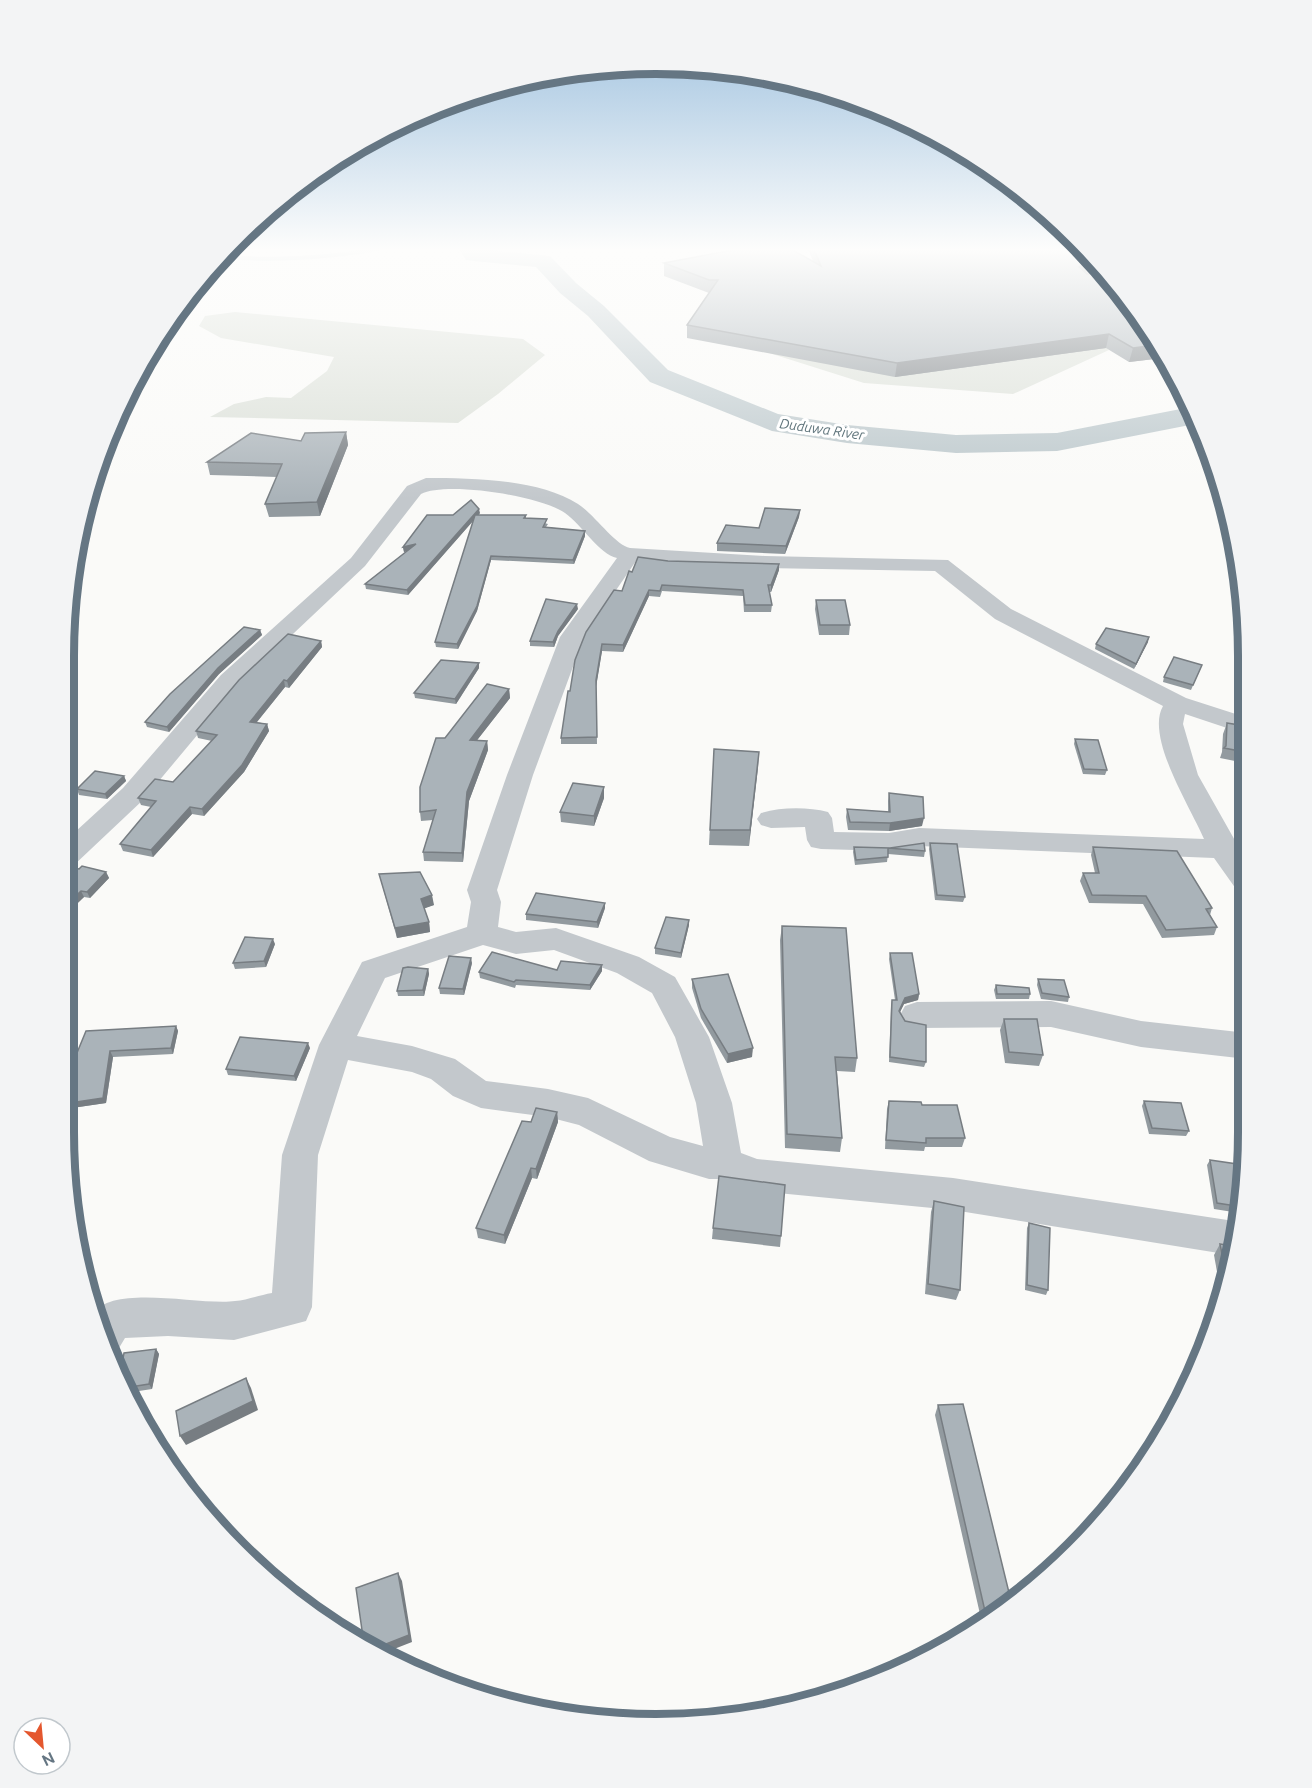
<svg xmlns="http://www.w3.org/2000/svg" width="1312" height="1788" font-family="Ubuntu,sans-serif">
<rect width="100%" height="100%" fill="#fafaf8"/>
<g fill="#dadfd7">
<path d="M 1064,303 L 1109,350 L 1013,394 L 864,383 L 766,352 Z"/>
<path d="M 235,312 L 523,339 L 545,355 L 498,394 L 458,423 L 210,417 L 234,404 L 266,397 L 291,398 L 327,371 L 334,357 L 221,338 L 199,326 L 205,316 Z"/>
</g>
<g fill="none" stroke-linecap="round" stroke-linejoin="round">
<path stroke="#bbc7cb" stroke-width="4" d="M 219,256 C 273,262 325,258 378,249"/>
<path fill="#bbc7cb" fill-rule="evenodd" d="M 459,249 L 480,249 L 550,256 L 576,283 L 604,306 L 668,370 L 778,414 L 847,425 L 956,435 L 1057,433 L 1191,407 L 1200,423 L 1057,451 L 956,453 L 847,443 L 772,431 L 650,382 L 588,316 L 560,293 L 536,267 L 474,261 L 466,260 Z"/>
<g fill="#c3c8cc" fill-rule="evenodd">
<path d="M 426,478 C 472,478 539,479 578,504 C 594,514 615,545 630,548 L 765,556 L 948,560 L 1011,609 L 1186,698 L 1245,717 L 1245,734 L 1185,714 L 1183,724 L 1198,775 L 1246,860 L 1246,892 L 1236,889 L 1214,858 L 919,846 L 889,851 L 821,849 L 811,847 L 807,840 L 805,827 L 771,828 L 761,825 L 757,819 L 761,813 C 781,807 808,807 828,812 L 832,818 L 834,832 L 889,833 L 919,828 L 1204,839 C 1191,808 1145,737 1163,706 L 995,619 L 935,571 L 765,568 L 636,561 L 584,637 L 533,775 L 497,890 L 501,902 L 498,927 L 516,932 L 556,928 L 639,957 L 675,977 L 709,1037 L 732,1103 L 741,1153 L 757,1159 L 953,1178 L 1234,1221 L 1238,1222 L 1231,1255 L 953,1210 L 756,1191 L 723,1179 L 709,1179 L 649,1161 L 579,1125 L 548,1117 L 481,1108 L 453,1096 L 431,1079 L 412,1072 L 348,1060 L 318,1155 L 312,1307 L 306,1321 L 234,1340 L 168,1336 L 125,1338 L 116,1353 L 107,1356 L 93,1314 C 112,1283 202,1306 235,1301 C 247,1300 260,1295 272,1293 L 282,1155 L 319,1045 L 362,962 L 467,927 L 471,902 L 467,890 L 507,775 L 560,637 L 617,558 C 599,554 582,525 565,513 C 541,496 447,481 421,494 L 365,566 L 239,685 L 143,800 L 73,866 L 63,869 L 63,843 L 123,788 L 221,675 L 351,558 L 407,486 ZM 483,945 L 516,954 L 554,950 L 617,973 L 652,993 L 675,1037 L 696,1103 L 703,1146 L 670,1137 L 588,1098 L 548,1089 L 486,1081 L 455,1059 L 412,1046 L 357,1036 L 385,978 Z"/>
<path d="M 1051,1001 L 1141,1021 L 1247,1033 L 1247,1059 L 1141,1047 L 1051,1027 L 917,1028 L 905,1024 L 900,1015 L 905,1006 L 917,1002 Z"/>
</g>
</g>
<g fill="#929a9f">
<path d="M 808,249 L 1083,249 L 1126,295 L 1163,358 L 1129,362 L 1106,348 L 895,377 L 687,338 L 687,325 L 709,293 L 664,276 L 664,263 L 813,261 Z"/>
<path d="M 346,432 L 348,445 L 320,516 L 269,517 L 265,504 L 277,477 L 210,475 L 207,462 L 301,441 Z"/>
<path d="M 800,510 L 799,517 L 785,554 L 717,551 L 717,543 L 759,528 Z"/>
<path d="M 480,513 L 479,515 L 526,515 L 526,518 L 548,524 L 546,527 L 585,531 L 585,536 L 574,564 L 491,560 L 477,611 L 458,649 L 436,647 L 435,642 L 473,521 L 408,595 L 366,589 L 365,584 L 407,551 L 404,552 L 403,547 Z"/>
<path d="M 668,561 L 779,570 L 771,592 L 769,592 L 772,605 L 771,612 L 744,612 L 743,596 L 662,591 L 660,597 L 649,596 L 623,652 L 602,651 L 596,687 L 597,744 L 561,744 L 561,738 L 570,691 L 632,572 Z"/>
<path d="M 816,600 L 850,625 L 849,635 L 819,635 L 815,609 Z"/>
<path d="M 578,609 L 558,636 L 554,647 L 530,646 L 530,641 Z"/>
<path d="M 260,630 L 262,635 L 219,674 L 169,732 L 147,727 L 145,722 Z"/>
<path d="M 321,641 L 322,647 L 289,688 L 285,687 L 257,722 L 267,724 L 269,731 L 244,772 L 204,816 L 192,814 L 153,857 L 123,851 L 120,844 L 151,807 L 141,805 L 138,798 L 173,782 L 212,741 L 198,738 L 196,731 Z"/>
<path d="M 1148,642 L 1134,669 L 1095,649 L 1096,644 Z"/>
<path d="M 479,663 L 479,668 L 456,704 L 415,698 L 414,693 Z"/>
<path d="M 1202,665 L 1191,690 L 1163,682 L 1164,677 Z"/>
<path d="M 509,689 L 510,698 L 477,740 L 487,741 L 488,750 L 469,801 L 463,862 L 424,861 L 423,852 L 433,820 L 421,821 L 420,812 L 445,738 Z"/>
<path d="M 1227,723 L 1245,726 L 1245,763 L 1220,758 L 1222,752 L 1223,734 Z"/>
<path d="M 1075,739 L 1107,770 L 1105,775 L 1083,774 L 1074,744 Z"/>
<path d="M 714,749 L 759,752 L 749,846 L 709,845 Z"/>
<path d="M 124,776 L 126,781 L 107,799 L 79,795 L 77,789 Z"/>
<path d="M 604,787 L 604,798 L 594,826 L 561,822 L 560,812 Z"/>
<path d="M 889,793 L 922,826 L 889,831 L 848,830 L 846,817 L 847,809 L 888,812 L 888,801 Z"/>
<path d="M 930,843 L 965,897 L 963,902 L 935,900 L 929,849 Z"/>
<path d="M 854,847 L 890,848 L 925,851 L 924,857 L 888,854 L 887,862 L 855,865 L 853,852 Z"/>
<path d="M 1093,847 L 1212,908 L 1210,915 L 1217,927 L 1214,935 L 1162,938 L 1143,904 L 1089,903 L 1080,881 L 1083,873 L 1095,873 L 1091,855 Z"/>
<path d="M 63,866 L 79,869 L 106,872 L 109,878 L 90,898 L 84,897 L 63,917 Z"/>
<path d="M 379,874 L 434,905 L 424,908 L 429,922 L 430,932 L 397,938 Z"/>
<path d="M 605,908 L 598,928 L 526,920 L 526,914 Z"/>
<path d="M 689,925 L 681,958 L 655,954 L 655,948 Z"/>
<path d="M 782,926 L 857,1058 L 855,1072 L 837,1071 L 842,1138 L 840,1152 L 785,1148 L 780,940 Z"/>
<path d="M 275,944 L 266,967 L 235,969 L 233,963 Z"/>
<path d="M 890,953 L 919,994 L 918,1000 L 904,1004 L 900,1012 L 926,1062 L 924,1067 L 889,1062 L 891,1005 L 892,1000 L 895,1000 L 889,959 Z"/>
<path d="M 472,963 L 464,995 L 440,994 L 439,988 Z"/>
<path d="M 602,965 L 602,971 L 590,990 L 516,985 L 515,988 L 480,978 L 479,972 L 557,970 Z"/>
<path d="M 428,969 L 429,974 L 424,996 L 398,996 L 397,991 Z"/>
<path d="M 692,979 L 752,1057 L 727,1063 L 701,1018 L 692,988 Z"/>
<path d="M 1038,979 L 1069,997 L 1068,1002 L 1041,999 L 1037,985 Z"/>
<path d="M 996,985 L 1030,994 L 1029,999 L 996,999 L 994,990 Z"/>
<path d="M 1004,1019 L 1043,1055 L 1039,1066 L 1005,1063 L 1000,1030 Z"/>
<path d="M 176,1026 L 178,1031 L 173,1054 L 113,1057 L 106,1103 L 65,1109 L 86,1031 Z"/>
<path d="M 310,1048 L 296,1081 L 228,1075 L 226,1069 Z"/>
<path d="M 889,1101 L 922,1105 L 965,1138 L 962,1147 L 925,1147 L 924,1151 L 885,1149 L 887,1109 Z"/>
<path d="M 1144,1101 L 1189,1131 L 1186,1136 L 1149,1134 L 1142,1106 Z"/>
<path d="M 557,1112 L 558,1122 L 537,1179 L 532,1178 L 505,1244 L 478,1238 L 476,1228 L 531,1122 Z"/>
<path d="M 1210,1160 L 1236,1206 L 1233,1212 L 1214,1209 L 1207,1165 Z"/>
<path d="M 934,1201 L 960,1290 L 956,1300 L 925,1294 L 931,1212 Z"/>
<path d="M 1029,1223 L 1048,1290 L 1046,1295 L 1025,1290 L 1027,1228 Z"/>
<path d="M 713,1228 L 781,1236 L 780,1247 L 712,1239 Z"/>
<path d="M 1220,1244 L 1233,1246 L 1223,1294 L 1221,1294 L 1214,1255 Z"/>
<path d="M 156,1349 L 159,1354 L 152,1389 L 126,1393 L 119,1379 Z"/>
<path d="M 938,1405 L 1012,1605 L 982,1623 L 935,1415 Z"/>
</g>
<g fill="#777d82">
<path d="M 1088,262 L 1085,275 L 1079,267 Z"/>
<path d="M 1109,334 L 1106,348 L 895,377 L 897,363 Z"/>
<path d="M 1156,345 L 1163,358 L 1129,362 L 1133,348 Z"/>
<path d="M 346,432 L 348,445 L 320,516 L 317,502 Z"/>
<path d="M 479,509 L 480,513 L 408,595 L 407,590 Z"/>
<path d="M 800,510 L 799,517 L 785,554 L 786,546 Z"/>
<path d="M 585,531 L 585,536 L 574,564 L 573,560 Z"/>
<path d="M 416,544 L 416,549 L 404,552 L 403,547 Z"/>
<path d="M 491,556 L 491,560 L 477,611 L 458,649 L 457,644 Z"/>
<path d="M 779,564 L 779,570 L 771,592 L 771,585 Z"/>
<path d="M 649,590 L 649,596 L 623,652 L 623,645 Z"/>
<path d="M 577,604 L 578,609 L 558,636 L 554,647 L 553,642 L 558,631 Z"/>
<path d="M 260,630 L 262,635 L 219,674 L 169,732 L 167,727 L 218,668 Z"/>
<path d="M 1149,637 L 1148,642 L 1134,669 L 1136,664 Z"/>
<path d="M 321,641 L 322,647 L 289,688 L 287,681 Z"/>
<path d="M 602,644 L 602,651 L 596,687 L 597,744 L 596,680 Z"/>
<path d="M 479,663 L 479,668 L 456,704 L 455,699 Z"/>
<path d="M 284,680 L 285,687 L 252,728 L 250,722 Z"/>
<path d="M 509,689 L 510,698 L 471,748 L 470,740 Z"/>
<path d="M 267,724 L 269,731 L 244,772 L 204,816 L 202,809 Z"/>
<path d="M 487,741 L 488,750 L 469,801 L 463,862 L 462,853 L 467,792 Z"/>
<path d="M 759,752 L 758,768 L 749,846 L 750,830 Z"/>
<path d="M 124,776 L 126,781 L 107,799 L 105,794 Z"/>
<path d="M 604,787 L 604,798 L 594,826 L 594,816 Z"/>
<path d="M 190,807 L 192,814 L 153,857 L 151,850 Z"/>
<path d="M 924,818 L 922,826 L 889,831 L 890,823 Z"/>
<path d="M 106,872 L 109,878 L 90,898 L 87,892 Z"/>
<path d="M 81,891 L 84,897 L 63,917 L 63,908 Z"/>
<path d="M 432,895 L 434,905 L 423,909 L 421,899 Z"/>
<path d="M 605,903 L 605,908 L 598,928 L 597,922 Z"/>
<path d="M 689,920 L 689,925 L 681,958 L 681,953 Z"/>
<path d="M 429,922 L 430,932 L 397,938 L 395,928 Z"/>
<path d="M 273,939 L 275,944 L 266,967 L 264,961 Z"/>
<path d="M 471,958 L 472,963 L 464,995 L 463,989 Z"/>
<path d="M 602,965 L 602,971 L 590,990 L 590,985 Z"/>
<path d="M 428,969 L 429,974 L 424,996 L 423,990 Z"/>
<path d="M 919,994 L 918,1000 L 904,1004 L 898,1016 L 899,1011 L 905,998 Z"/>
<path d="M 176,1026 L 178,1031 L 173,1054 L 171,1048 Z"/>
<path d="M 308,1043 L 310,1048 L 296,1081 L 294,1076 Z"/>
<path d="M 753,1048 L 752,1057 L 727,1063 L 728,1054 Z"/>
<path d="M 110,1051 L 113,1057 L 106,1103 L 65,1109 L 63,1104 Z"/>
<path d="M 557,1112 L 558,1122 L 537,1179 L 536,1169 Z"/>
<path d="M 531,1168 L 532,1178 L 505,1244 L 504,1235 Z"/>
<path d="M 156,1349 L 159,1354 L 152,1389 L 149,1384 Z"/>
<path d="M 246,1378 L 251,1388 L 258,1410 L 186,1445 L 180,1436 Z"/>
<path d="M 398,1573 L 402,1581 L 412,1642 L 389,1651 L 391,1662 L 388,1660 L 386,1644 Z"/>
</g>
<g fill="#aab3b9" stroke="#777d82" stroke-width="1.5">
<path d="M 738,249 L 791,249 L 821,266 L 814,249 L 1083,249 L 1095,262 L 1088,262 L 1079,267 L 1087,274 L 1106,273 L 1126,295 L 1156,345 L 1133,348 L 1109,334 L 897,363 L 687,325 L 718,280 L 709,280 L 664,263 Z"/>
<path d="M 346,432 L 317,502 L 265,504 L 282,464 L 207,462 L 251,433 L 301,441 L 305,433 Z"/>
<path d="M 471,500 L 479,509 L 407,590 L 365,584 L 416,544 L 403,547 L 427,515 L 453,515 Z"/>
<path d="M 765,508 L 800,510 L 786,546 L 717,543 L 726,525 L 759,528 Z"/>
<path d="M 475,515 L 526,515 L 524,518 L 547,519 L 543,527 L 585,531 L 573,560 L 491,556 L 477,606 L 457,644 L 435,642 Z"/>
<path d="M 638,557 L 668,561 L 779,564 L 771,585 L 768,585 L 772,605 L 745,605 L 743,590 L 662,585 L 660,591 L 649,590 L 623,645 L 602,644 L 596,680 L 597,737 L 561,738 L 568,691 L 570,691 L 575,660 L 586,632 L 614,590 L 622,591 L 629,571 L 632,572 Z"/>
<path d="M 546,599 L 577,604 L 558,631 L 553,642 L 530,641 Z"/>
<path d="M 816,600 L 845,600 L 850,625 L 820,625 Z"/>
<path d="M 244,627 L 260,630 L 218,668 L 167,727 L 145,722 L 170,694 Z"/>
<path d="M 1106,628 L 1149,637 L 1136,664 L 1096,644 Z"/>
<path d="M 288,634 L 321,641 L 287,681 L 284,680 L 250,722 L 267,724 L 242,765 L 202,809 L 190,807 L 151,850 L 120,844 L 156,801 L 138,798 L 155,779 L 173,782 L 217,735 L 196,731 L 239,680 Z"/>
<path d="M 1174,657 L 1202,665 L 1193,685 L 1164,677 Z"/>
<path d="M 441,660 L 479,663 L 455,699 L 414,693 Z"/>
<path d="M 487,684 L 509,689 L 470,740 L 487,741 L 467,792 L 462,853 L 423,852 L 436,810 L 420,812 L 420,787 L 436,738 L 445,738 Z"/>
<path d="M 1227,723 L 1245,726 L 1245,752 L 1224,748 L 1226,746 Z"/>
<path d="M 1075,739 L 1098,740 L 1107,770 L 1084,769 Z"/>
<path d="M 714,749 L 759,752 L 750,830 L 710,830 Z"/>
<path d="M 95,771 L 124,776 L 105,794 L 77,789 Z"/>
<path d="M 573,783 L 604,787 L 594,816 L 560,812 Z"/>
<path d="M 889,793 L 923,797 L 924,818 L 890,823 L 850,822 L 847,809 L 890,812 Z"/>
<path d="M 924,843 L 925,851 L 888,848 L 888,857 L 856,860 L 854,847 L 890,848 Z"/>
<path d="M 930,843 L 957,844 L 965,897 L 937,895 Z"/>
<path d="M 1093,847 L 1177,851 L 1212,908 L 1206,909 L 1217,927 L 1166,930 L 1146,896 L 1092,895 L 1083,873 L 1099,873 Z"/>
<path d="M 63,866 L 79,869 L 82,866 L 106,872 L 87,892 L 81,891 L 63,908 Z"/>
<path d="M 420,872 L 432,895 L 421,899 L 429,922 L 395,928 L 379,874 Z"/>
<path d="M 536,893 L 605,903 L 597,922 L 526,914 Z"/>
<path d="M 666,917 L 689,920 L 681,953 L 655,948 Z"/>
<path d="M 782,926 L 846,928 L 857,1058 L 835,1057 L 842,1138 L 787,1134 Z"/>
<path d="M 245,937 L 273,939 L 264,961 L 233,963 Z"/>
<path d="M 492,952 L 557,970 L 561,961 L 602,965 L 590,985 L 516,980 L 514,982 L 479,972 Z"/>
<path d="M 890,953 L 912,953 L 919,994 L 905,998 L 899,1011 L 905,1021 L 926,1025 L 926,1062 L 890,1057 L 892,1000 L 897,1000 Z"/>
<path d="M 449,956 L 471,958 L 463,989 L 439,988 Z"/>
<path d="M 408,967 L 428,969 L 423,990 L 397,991 L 403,968 Z"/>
<path d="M 728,974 L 753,1048 L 728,1054 L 701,1009 L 692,979 Z"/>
<path d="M 1038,979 L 1064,980 L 1069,997 L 1042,993 Z"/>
<path d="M 996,985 L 1029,988 L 1030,994 L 997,994 Z"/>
<path d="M 1004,1019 L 1037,1019 L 1043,1055 L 1009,1052 Z"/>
<path d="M 176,1026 L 171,1048 L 110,1051 L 103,1098 L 63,1104 L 63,1095 L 65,1082 L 86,1031 Z"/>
<path d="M 240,1037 L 308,1043 L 294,1076 L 226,1069 Z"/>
<path d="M 889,1101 L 921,1102 L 922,1105 L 957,1105 L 965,1138 L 926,1138 L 926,1143 L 886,1140 Z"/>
<path d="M 1144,1101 L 1181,1103 L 1189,1131 L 1152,1128 Z"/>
<path d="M 536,1108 L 557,1112 L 536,1169 L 531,1168 L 504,1235 L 476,1228 L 522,1121 L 531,1122 Z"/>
<path d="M 1210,1160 L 1237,1164 L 1236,1206 L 1217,1203 Z"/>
<path d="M 719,1176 L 785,1185 L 781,1236 L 713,1228 Z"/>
<path d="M 934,1201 L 964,1207 L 960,1290 L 928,1284 Z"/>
<path d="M 1029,1223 L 1050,1228 L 1048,1290 L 1027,1285 Z"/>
<path d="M 1220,1244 L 1233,1246 L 1227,1278 Z"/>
<path d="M 156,1349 L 149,1384 L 124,1388 L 119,1379 L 124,1353 Z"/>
<path d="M 246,1378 L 253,1401 L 180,1436 L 176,1411 Z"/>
<path d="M 963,1404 L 1012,1605 L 987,1620 L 938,1405 Z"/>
<path d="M 398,1573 L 409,1635 L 386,1644 L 388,1660 L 364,1644 L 356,1588 Z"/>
</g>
<linearGradient id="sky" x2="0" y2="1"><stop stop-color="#96bcdc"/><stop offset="0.5" stop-color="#fdfdfc"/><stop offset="1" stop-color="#fdfdfc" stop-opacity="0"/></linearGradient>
<rect width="1312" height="499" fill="url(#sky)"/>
<g text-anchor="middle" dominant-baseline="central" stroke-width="6" stroke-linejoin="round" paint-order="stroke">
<g font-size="14" font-style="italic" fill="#60757c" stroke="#fff">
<text transform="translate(822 429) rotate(8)">Duduwa River</text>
</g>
</g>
<path d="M0 0H1312V1788H0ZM656 74H656A582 582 0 0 1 1238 656V1132A582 582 0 0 1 656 1714H656A582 582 0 0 1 74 1132V656A582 582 0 0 1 656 74Z" fill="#f3f4f5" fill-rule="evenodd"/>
<path fill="none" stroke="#657683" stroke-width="8" d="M656 74H656A582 582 0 0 1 1238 656V1132A582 582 0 0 1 656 1714H656A582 582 0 0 1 74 1132V656A582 582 0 0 1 656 74Z"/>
<g transform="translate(42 1746) rotate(154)"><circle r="28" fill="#ffffff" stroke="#c1c8cd" stroke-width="1.5"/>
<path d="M0-4.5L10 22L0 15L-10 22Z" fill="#e4572e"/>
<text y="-9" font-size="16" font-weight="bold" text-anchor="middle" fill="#657683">N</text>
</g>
</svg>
